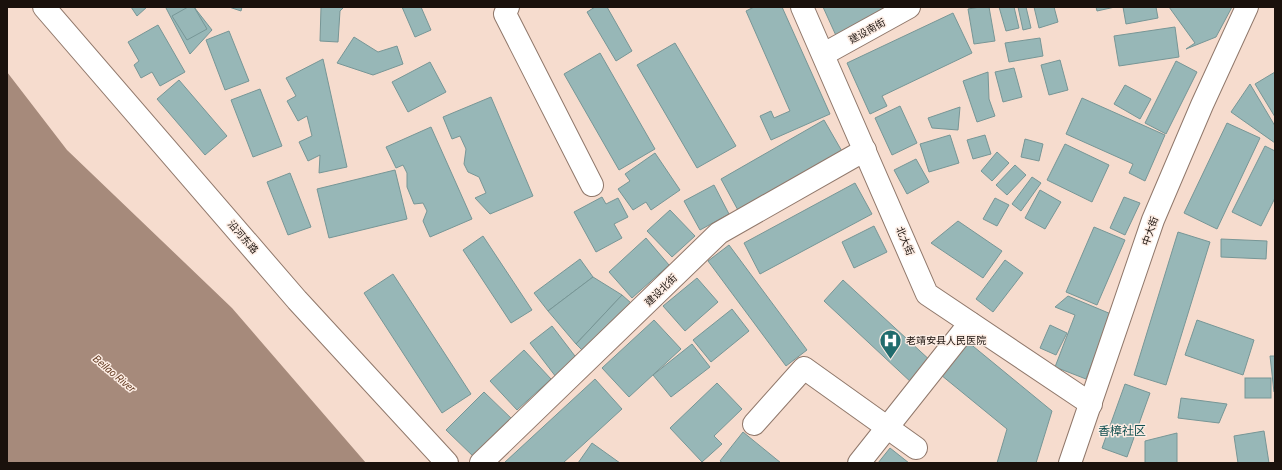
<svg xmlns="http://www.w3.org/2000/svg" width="1282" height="470" font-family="'Titillium Web','Noto Sans SC',sans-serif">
<rect width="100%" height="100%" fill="#f6dcce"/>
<path fill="#a68a7b" d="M 7,72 L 67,150 L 232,308 L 366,463 L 7,463 Z"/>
<g fill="#97b7b7" stroke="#779696">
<path d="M 131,7 L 147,7 L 137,16 Z"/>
<path d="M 167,7 L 194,7 L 212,30 L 190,54 L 166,8 Z"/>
<path d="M 188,7 L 194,7 L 207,29 L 187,40 L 172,16 Z"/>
<path d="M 229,7 L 242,7 L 241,11 Z"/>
<path d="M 321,7 L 344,7 L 340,11 L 338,42 L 320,41 Z"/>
<path d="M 402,7 L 421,7 L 431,30 L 415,37 Z"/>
<path d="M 595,7 L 607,7 L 632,51 L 616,61 L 587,12 Z"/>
<path d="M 754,7 L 782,7 L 830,114 L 771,140 L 760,116 L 771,111 L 774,118 L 790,111 L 746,11 Z"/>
<path d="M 823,7 L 895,7 L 838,40 Z"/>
<path d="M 980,7 L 989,7 L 995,41 L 974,44 L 968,9 Z"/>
<path d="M 999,7 L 1014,7 L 1019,28 L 1006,31 Z"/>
<path d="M 1018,7 L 1026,7 L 1031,28 L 1023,30 Z"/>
<path d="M 1034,7 L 1054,7 L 1058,22 L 1039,28 Z"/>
<path d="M 1096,7 L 1115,7 L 1097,11 Z"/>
<path d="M 1123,7 L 1156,7 L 1158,18 L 1126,24 Z"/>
<path d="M 1169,7 L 1232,7 L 1216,37 L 1186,49 L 1195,43 Z"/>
<path d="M 953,13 L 972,53 L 882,96 L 887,106 L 870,114 L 847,63 Z"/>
<path d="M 158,25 L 185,72 L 160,86 L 152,72 L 141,78 L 134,65 L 139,61 L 128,42 Z"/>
<path d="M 1175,27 L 1179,57 L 1119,66 L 1114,36 Z"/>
<path d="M 229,31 L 249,81 L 225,90 L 206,40 Z"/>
<path d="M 354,37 L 378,52 L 397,46 L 403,64 L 373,75 L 337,63 Z"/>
<path d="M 1040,38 L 1043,56 L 1009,62 L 1005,43 Z"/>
<path d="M 675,43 L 736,146 L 697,168 L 637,65 Z"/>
<path d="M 600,53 L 655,149 L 619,170 L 564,74 Z"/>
<path d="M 323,59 L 347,167 L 319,173 L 320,155 L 308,161 L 299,142 L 312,136 L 307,116 L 298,121 L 287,101 L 296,96 L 286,78 Z"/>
<path d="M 1060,60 L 1068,90 L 1049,95 L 1041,65 Z"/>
<path d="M 1176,61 L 1197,72 L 1166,134 L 1145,123 Z"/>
<path d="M 430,62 L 446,92 L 408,112 L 392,82 Z"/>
<path d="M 1014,68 L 1022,97 L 1003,102 L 995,72 Z"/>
<path d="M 988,72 L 989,99 L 995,116 L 977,122 L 963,81 Z"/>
<path d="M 1275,72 L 1275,117 L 1255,84 Z"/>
<path d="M 179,80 L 227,136 L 205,155 L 157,99 Z"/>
<path d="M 1250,84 L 1275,126 L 1275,143 L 1231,112 Z"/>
<path d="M 1125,85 L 1151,99 L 1140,119 L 1114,104 Z"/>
<path d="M 260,89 L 282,146 L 253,157 L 231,100 Z"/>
<path d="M 491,97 L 533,196 L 490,214 L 475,198 L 486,193 L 479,177 L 468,172 L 464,164 L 466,149 L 460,136 L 452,139 L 443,117 Z"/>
<path d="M 1082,98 L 1165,135 L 1145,181 L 1129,173 L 1133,164 L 1066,134 Z"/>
<path d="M 900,106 L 917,143 L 892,155 L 875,118 Z"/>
<path d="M 960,107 L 958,130 L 932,128 L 928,118 Z"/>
<path d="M 824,120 L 843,153 L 739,212 L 721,179 Z"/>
<path d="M 1227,123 L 1260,138 L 1217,229 L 1184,213 Z"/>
<path d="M 431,127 L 472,219 L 430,237 L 423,221 L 427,211 L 423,203 L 414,204 L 407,187 L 407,173 L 403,165 L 396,168 L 386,147 Z"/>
<path d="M 950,135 L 959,163 L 929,172 L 920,144 Z"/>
<path d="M 985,135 L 991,154 L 973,159 L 967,140 Z"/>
<path d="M 1025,139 L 1043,144 L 1039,161 L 1021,157 Z"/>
<path d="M 1065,144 L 1109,165 L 1092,202 L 1047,180 Z"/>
<path d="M 1265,146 L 1275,151 L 1275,198 L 1261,226 L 1232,212 Z"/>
<path d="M 997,152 L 1009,163 L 992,181 L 981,171 Z"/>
<path d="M 655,153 L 680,190 L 651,210 L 646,202 L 633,210 L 618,189 L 630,181 L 625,174 Z"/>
<path d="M 916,159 L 929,182 L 907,194 L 894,170 Z"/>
<path d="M 1015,165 L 1026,175 L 1007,195 L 996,185 Z"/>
<path d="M 395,170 L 407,219 L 329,238 L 317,189 Z"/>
<path d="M 290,173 L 311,227 L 288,235 L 267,182 Z"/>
<path d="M 1032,177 L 1041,183 L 1021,211 L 1012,204 Z"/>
<path d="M 855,183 L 872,214 L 760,274 L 744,243 Z"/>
<path d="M 714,185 L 729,214 L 700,230 L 684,201 Z"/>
<path d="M 1040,190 L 1061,202 L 1045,229 L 1025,218 Z"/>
<path d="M 602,197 L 606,204 L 618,198 L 628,217 L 614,224 L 622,238 L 596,252 L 574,212 Z"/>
<path d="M 1124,197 L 1140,203 L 1125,235 L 1110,228 Z"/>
<path d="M 995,198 L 1009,205 L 997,226 L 983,219 Z"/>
<path d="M 670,210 L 695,236 L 672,257 L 647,231 Z"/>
<path d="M 958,221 L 1002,251 L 983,278 L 931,243 Z"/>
<path d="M 874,226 L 887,252 L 854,268 L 842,242 Z"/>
<path d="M 1094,227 L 1125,240 L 1097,305 L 1066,292 Z"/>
<path d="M 1178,232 L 1210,242 L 1166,385 L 1134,375 Z"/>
<path d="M 483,236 L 532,310 L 511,323 L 463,250 Z"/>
<path d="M 646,238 L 669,265 L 632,298 L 609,272 Z"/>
<path d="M 1221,239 L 1267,241 L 1266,259 L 1221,257 Z"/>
<path d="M 729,245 L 807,350 L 786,366 L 708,261 Z"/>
<path d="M 580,259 L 593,277 L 548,311 L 534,293 Z"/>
<path d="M 1005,260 L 1023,273 L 993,312 L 976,299 Z"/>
<path d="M 393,274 L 471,394 L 442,413 L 364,293 Z"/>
<path d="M 593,277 L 622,295 L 576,344 L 548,311 Z"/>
<path d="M 697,278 L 718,302 L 685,331 L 663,306 Z"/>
<path d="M 843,280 L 933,363 L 913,384 L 824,301 Z"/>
<path d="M 622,295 L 631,303 L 585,353 L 576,344 Z"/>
<path d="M 1068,296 L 1111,314 L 1086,379 L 1055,367 L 1075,315 L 1055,307 Z"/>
<path d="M 732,309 L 749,331 L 711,362 L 693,340 Z"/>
<path d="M 654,320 L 681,349 L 629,397 L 602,368 Z"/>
<path d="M 1197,320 L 1254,340 L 1243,375 L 1185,355 Z"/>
<path d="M 1050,325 L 1067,333 L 1056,355 L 1040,348 Z"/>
<path d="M 552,326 L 578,360 L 556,377 L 530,343 Z"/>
<path d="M 968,342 L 1052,411 L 1036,463 L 997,463 L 1007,429 L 941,375 Z"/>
<path d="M 692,344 L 710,367 L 671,397 L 653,375 Z"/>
<path d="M 524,350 L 551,379 L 517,410 L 490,381 Z"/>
<path d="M 1270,356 L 1275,356 L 1275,392 L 1274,392 Z"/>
<rect x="1245" y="378" width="26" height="20"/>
<path d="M 595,379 L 622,409 L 563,463 L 504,463 Z"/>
<path d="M 717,383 L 742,409 L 714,436 L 722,444 L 702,462 L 670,428 Z"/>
<path d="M 1125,384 L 1150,393 L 1127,457 L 1102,448 Z"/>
<path d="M 484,392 L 514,421 L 476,459 L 446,430 Z"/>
<path d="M 1181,398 L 1227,404 L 1219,423 L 1178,418 Z"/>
<path d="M 1264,431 L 1269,463 L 1238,463 L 1234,436 Z"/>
<path d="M 743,432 L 781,463 L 723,463 L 720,461 Z"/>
<path d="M 1177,433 L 1177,463 L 1145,463 L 1145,441 Z"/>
<path d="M 592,443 L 620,463 L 578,463 Z"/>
<path d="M 890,448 L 909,463 L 878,463 Z"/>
</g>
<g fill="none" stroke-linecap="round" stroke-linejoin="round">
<defs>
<g id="minor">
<path d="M 508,7 L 505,14 L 592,185"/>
<path d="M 802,7 L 927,294 L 1091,404"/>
<path d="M 824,54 L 909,7"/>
<path d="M 754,424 L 804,368 L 916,448"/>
<path d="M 481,463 L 719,233 L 865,150"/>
<path d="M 859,463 L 970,323"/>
<path d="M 1070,463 L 1153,220 L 1202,105 L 1247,7"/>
</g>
<path id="major" d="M 44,7 L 297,300 L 447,463"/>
</defs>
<use href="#minor" stroke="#90786b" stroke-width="24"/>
<use href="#major" stroke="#90786b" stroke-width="24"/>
<use href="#minor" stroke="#fff" stroke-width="22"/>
<use href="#major" stroke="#fff" stroke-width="22"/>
</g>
<defs>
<symbol id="hospital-pin" viewBox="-11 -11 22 30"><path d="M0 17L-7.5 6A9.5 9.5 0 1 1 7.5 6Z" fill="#206c6d" stroke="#fcece3"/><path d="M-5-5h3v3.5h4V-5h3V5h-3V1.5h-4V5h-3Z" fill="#fff"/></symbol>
</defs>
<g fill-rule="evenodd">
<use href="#hospital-pin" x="878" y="328" width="25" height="34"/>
</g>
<g text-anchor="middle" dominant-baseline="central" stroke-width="3" stroke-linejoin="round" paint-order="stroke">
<g font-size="10" fill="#1a110c" stroke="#fcece3">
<text transform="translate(867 31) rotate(-29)">建设南街</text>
<text transform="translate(1150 231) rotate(-71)">中大街</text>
<text transform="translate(243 237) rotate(49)">沿河东路</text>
<text transform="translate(905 241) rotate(67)">北大街</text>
<text transform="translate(661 290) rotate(-44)">建设北街</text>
</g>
<g font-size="10" fill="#1a110c" stroke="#fcece3" text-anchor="start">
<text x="906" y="340">老靖安县人民医院</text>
</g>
<g font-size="11" font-style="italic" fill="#5c3319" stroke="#fcece3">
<text transform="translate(114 373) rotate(40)">Beilao River</text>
</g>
<g font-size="12" fill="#114f50" stroke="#fcece3">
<text x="1122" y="430">香樟社区</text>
</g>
</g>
<rect width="1282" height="470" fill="none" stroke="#1a110c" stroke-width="16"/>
</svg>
